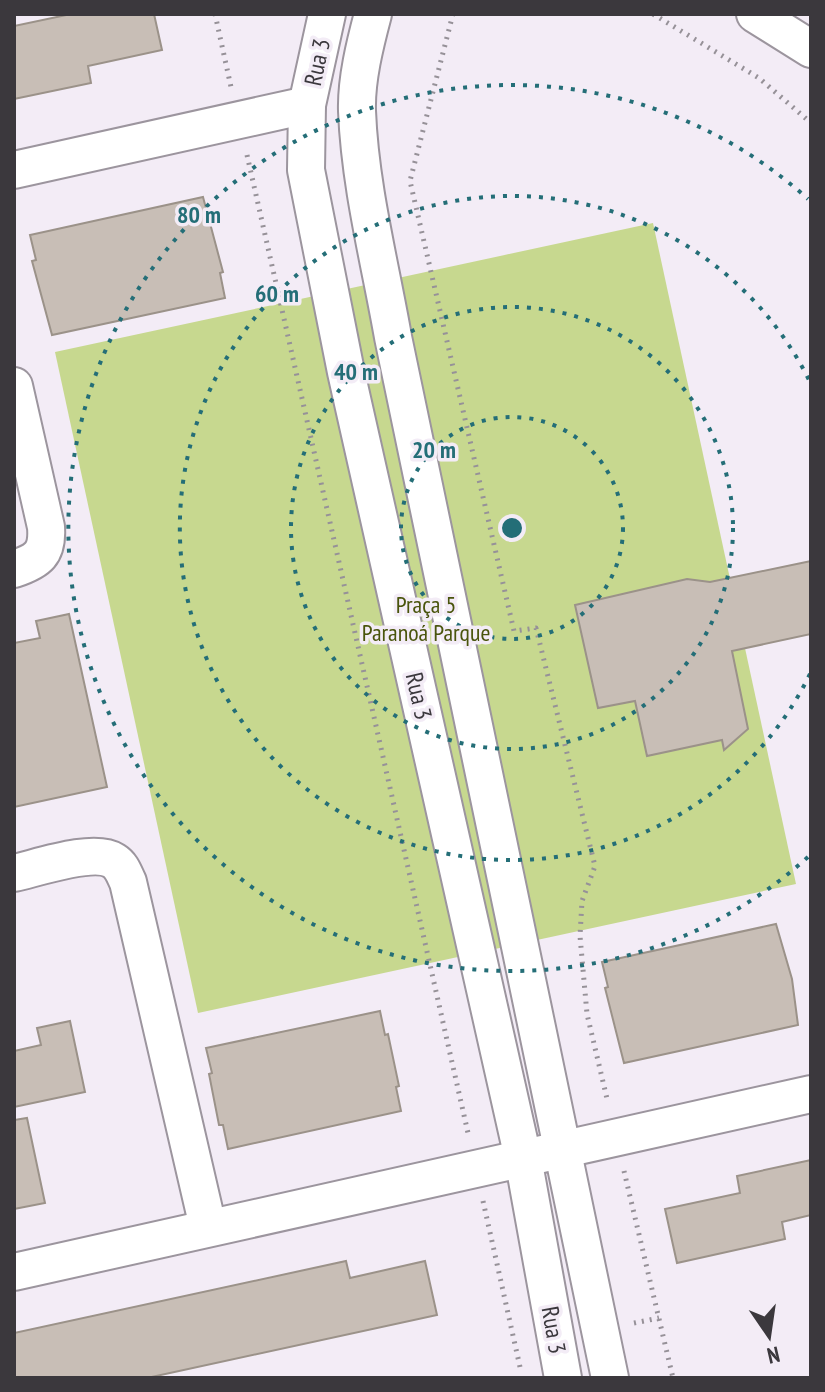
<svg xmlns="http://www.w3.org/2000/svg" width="825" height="1392" font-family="'PT Sans Narrow',sans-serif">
<rect width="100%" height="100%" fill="#f3ecf6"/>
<path fill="#c7d88f" d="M 653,223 L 796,884 L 198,1013 L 55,352 Z"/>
<g fill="#c8beb6" stroke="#9b9289" stroke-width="2">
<path d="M 71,14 L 154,14 L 162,50 L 88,66 L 91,83 L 14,99 L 14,26 Z"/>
<path d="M 203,197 L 223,272 L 220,273 L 225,298 L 52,335 L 32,261 L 36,260 L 30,235 Z"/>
<path d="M 811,561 L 811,634 L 732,651 L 748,729 L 724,750 L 722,740 L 647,756 L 635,701 L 598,708 L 575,605 L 687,579 L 710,582 Z"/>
<path d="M 69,614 L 107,787 L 14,807 L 14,643 L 40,638 L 36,621 Z"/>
<path d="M 776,924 L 792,979 L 798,1025 L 624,1063 L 605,988 L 608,987 L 602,962 Z"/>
<path d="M 380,1011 L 385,1035 L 388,1034 L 399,1086 L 396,1087 L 401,1111 L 228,1149 L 223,1125 L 219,1125 L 209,1074 L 212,1073 L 206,1048 Z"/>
<path d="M 70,1021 L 85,1092 L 14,1107 L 14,1051 L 41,1045 L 37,1028 Z"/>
<path d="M 27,1118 L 45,1203 L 14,1209 L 14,1120 Z"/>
<path d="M 811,1160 L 811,1215 L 782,1222 L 785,1239 L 677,1263 L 665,1209 L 740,1193 L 737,1176 Z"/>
<path d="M 346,1261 L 350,1278 L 425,1261 L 437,1315 L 147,1378 L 14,1378 L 14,1333 Z"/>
</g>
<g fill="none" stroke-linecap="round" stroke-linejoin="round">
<defs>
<g id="minor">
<path d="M 327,14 L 307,105 L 306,170 L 346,372 L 523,1158 L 563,1378"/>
<path d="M 373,14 C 365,44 356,80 357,111 C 360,187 380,263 393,337 L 610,1378"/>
<path d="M 755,14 L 811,49"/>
<path d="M 14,170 L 307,105"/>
<path d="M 14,386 L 46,527 C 48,554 38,561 14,569"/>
<path d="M 14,873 C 37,868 94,848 114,861 C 122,866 124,874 128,882 L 208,1227"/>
<path d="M 14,1272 C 279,1211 545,1153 811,1094"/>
</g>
</defs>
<use href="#minor" stroke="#9c959e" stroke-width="40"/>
<g stroke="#969198" stroke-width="5" stroke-dasharray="2 6" stroke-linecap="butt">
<path d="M 215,14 L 231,87"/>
<path d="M 453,14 L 410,181 L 514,631 L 536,628 L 595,866 L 582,901 L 580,936 L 587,1014 L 608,1103"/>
<path d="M 653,14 L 759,78 L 811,123"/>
<path d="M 247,155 L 468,1133"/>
<path d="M 624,1171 L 673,1378"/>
<path d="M 483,1201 L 520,1367"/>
<path d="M 634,1323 L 659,1318"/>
</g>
<use href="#minor" stroke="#fff" stroke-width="36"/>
</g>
<g fill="none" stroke="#246e77" stroke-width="4" stroke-dasharray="4 8">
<circle cx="512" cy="528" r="111"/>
<circle cx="512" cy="528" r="221"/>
<path d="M810 674A332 332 0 1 1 810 382"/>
<path d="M808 857A443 443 0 1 1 808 199"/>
</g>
<g text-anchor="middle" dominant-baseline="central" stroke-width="7" stroke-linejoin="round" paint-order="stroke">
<g font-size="24" fill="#3b383d" stroke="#f3ecf6">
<text transform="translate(317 62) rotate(-78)">Rua 3</text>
<text transform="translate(419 696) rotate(77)">Rua 3</text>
<text transform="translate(554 1330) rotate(80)">Rua 3</text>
</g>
<g font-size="24" fill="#49540c" stroke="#f3ecf6">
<text x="426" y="604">Praça 5<tspan x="426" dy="28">Paranoá Parque</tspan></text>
</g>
</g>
<circle cx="512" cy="528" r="12" fill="#246e77" stroke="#f3ecf6" stroke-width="4"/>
<g font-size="24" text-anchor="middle" font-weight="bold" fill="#246e77" stroke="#f3ecf6" stroke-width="7" stroke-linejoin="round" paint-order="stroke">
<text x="199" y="223">80 m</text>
<text x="277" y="302">60 m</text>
<text x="356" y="380">40 m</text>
<text x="434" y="458">20 m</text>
</g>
<rect width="825" height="1392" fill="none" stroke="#3b383d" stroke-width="32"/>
<g transform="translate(769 1336) rotate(167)" stroke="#f3ecf6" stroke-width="6" paint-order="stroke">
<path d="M0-6L14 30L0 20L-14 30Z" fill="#3b383d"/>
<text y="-12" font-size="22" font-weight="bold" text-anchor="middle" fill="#3b383d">N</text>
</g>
</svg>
